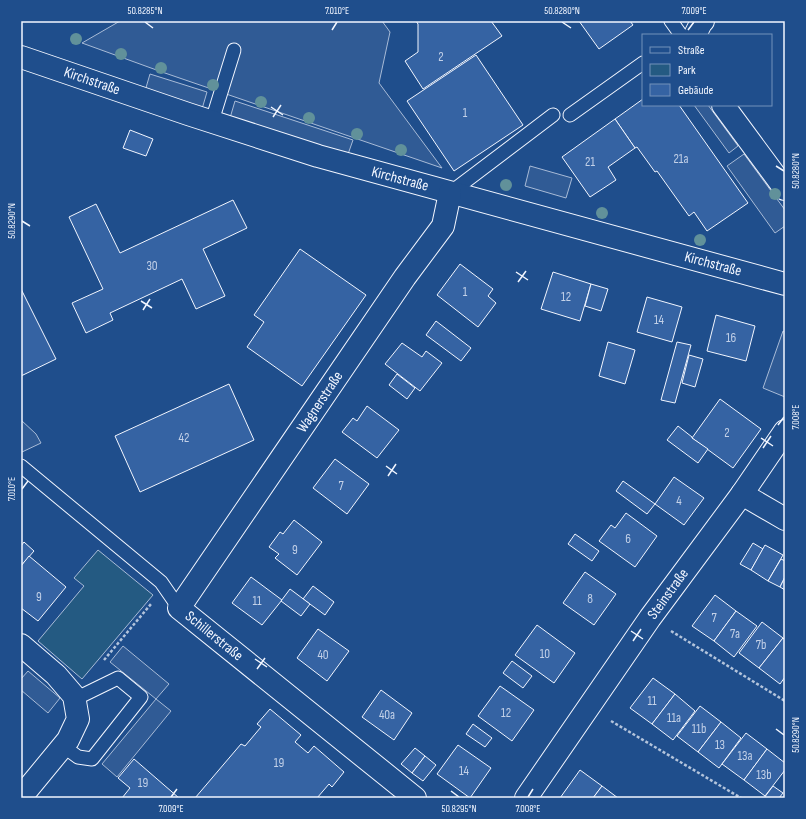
<svg xmlns="http://www.w3.org/2000/svg" width="806" height="819" font-family="'Sofia Sans Condensed',sans-serif">
<rect width="100%" height="100%" fill="#1f4e8c"/>
<path fill="#245a82" stroke="#a8bbd7" d="M 98,550 L 153,595 L 82,679 L 38,641 L 84,586 L 74,578 Z"/>
<g fill="#305b95" stroke="#a8bbd7">
<path d="M 120,21 L 382,21 L 390,32 L 379,83 L 442,168 L 162,72 L 82,43 Z"/>
<path d="M 150,74 L 207,92 L 202,109 L 145,91 Z"/>
<path d="M 235,101 L 353,140 L 347,157 L 230,118 Z"/>
<path d="M 694,105 L 708,105 L 738,146 L 729,153 Z"/>
<path d="M 744,154 L 785,210 L 785,226 L 775,233 L 727,166 Z"/>
<path d="M 530,166 L 572,178 L 566,198 L 525,186 Z"/>
<path d="M 783,331 L 785,332 L 785,397 L 763,388 Z"/>
<path d="M 21,420 L 36,434 L 41,443 L 22,452 L 21,452 Z"/>
<path d="M 123,646 L 169,684 L 156,699 L 171,711 L 117,777 L 102,764 L 156,699 L 110,662 Z"/>
<path d="M 28,671 L 60,698 L 48,713 L 21,690 L 21,679 Z"/>
</g>
<g fill="#3563a3" stroke="#f2f6ff">
<path d="M 416,21 L 491,21 L 502,36 L 423,89 L 405,61 L 418,52 L 418,24 Z"/>
<path d="M 579,21 L 630,21 L 633,25 L 599,49 Z"/>
<path d="M 476,55 L 523,125 L 454,171 L 407,101 Z"/>
<path d="M 643,99 L 643,105 L 679,105 L 748,203 L 707,231 L 694,212 L 689,216 L 657,171 L 655,172 L 637,147 L 635,148 L 615,119 Z"/>
<path d="M 615,119 L 635,148 L 608,167 L 616,180 L 590,197 L 562,157 Z"/>
<path d="M 130,130 L 153,139 L 146,156 L 123,148 Z"/>
<path d="M 233,200 L 247,228 L 203,249 L 225,296 L 196,309 L 182,279 L 110,313 L 113,320 L 86,333 L 72,303 L 103,289 L 69,217 L 96,204 L 120,253 Z"/>
<path d="M 300,249 L 366,295 L 302,386 L 247,347 L 264,322 L 254,315 Z"/>
<path d="M 460,264 L 493,289 L 488,296 L 496,303 L 478,327 L 437,295 Z"/>
<path d="M 553,272 L 591,284 L 580,321 L 541,309 Z"/>
<path d="M 591,284 L 608,289 L 601,311 L 585,306 Z"/>
<path d="M 21,289 L 56,359 L 21,376 Z"/>
<path d="M 647,297 L 682,307 L 672,342 L 637,332 Z"/>
<path d="M 716,315 L 755,326 L 746,361 L 707,351 Z"/>
<path d="M 436,321 L 471,348 L 461,361 L 426,335 Z"/>
<path d="M 608,342 L 635,350 L 625,384 L 599,376 Z"/>
<path d="M 677,342 L 691,345 L 675,403 L 661,400 Z"/>
<path d="M 402,343 L 422,357 L 426,351 L 442,363 L 420,391 L 385,364 Z"/>
<path d="M 689,355 L 703,359 L 695,387 L 682,383 Z"/>
<path d="M 397,374 L 415,388 L 407,399 L 389,385 Z"/>
<path d="M 229,384 L 254,440 L 140,492 L 115,436 Z"/>
<path d="M 720,399 L 761,429 L 733,468 L 692,438 Z"/>
<path d="M 367,406 L 399,430 L 377,458 L 342,432 L 353,418 L 357,421 Z"/>
<path d="M 678,426 L 692,437 L 692,438 L 708,449 L 698,463 L 667,440 Z"/>
<path d="M 335,459 L 369,484 L 347,514 L 313,488 Z"/>
<path d="M 674,477 L 704,498 L 684,525 L 655,504 Z"/>
<path d="M 623,481 L 655,504 L 647,514 L 616,491 Z"/>
<path d="M 626,513 L 657,536 L 635,567 L 599,541 L 611,525 L 615,528 Z"/>
<path d="M 294,520 L 322,542 L 297,575 L 275,558 L 279,554 L 269,547 L 280,532 L 283,534 Z"/>
<path d="M 575,534 L 599,551 L 592,561 L 568,544 Z"/>
<path d="M 24,542 L 34,551 L 21,566 L 21,546 Z"/>
<path d="M 753,543 L 763,549 L 751,570 L 740,564 Z"/>
<path d="M 765,545 L 783,555 L 768,581 L 751,570 Z"/>
<path d="M 29,556 L 66,587 L 38,621 L 21,608 L 21,566 Z"/>
<path d="M 781,559 L 785,561 L 785,577 L 780,587 L 768,581 Z"/>
<path d="M 585,572 L 616,594 L 594,625 L 563,603 Z"/>
<path d="M 251,577 L 282,600 L 262,625 L 232,603 Z"/>
<path d="M 785,577 L 785,590 L 780,587 Z"/>
<path d="M 313,586 L 334,602 L 325,615 L 303,599 Z"/>
<path d="M 290,589 L 310,604 L 301,616 L 281,601 Z"/>
<path d="M 715,595 L 736,611 L 714,641 L 692,626 Z"/>
<path d="M 736,611 L 757,626 L 734,657 L 714,641 Z"/>
<path d="M 762,622 L 783,638 L 759,668 L 739,653 Z"/>
<path d="M 537,625 L 575,653 L 554,683 L 515,655 Z"/>
<path d="M 318,629 L 349,651 L 327,681 L 297,658 Z"/>
<path d="M 783,638 L 785,640 L 785,677 L 780,684 L 759,668 Z"/>
<path d="M 512,661 L 532,676 L 523,688 L 503,673 Z"/>
<path d="M 653,678 L 675,694 L 652,724 L 630,708 Z"/>
<path d="M 500,686 L 534,710 L 512,741 L 478,716 Z"/>
<path d="M 381,690 L 412,713 L 394,740 L 362,717 Z"/>
<path d="M 675,694 L 695,711 L 673,740 L 652,724 Z"/>
<path d="M 700,706 L 721,722 L 698,752 L 677,736 Z"/>
<path d="M 270,709 L 301,735 L 295,742 L 308,753 L 314,746 L 344,772 L 332,787 L 329,784 L 317,798 L 195,798 L 241,744 L 245,746 L 261,727 L 257,724 Z"/>
<path d="M 721,722 L 741,738 L 719,768 L 698,752 Z"/>
<path d="M 473,724 L 492,738 L 485,747 L 466,734 Z"/>
<path d="M 746,733 L 767,749 L 744,780 L 722,764 Z"/>
<path d="M 458,745 L 491,768 L 470,798 L 437,774 Z"/>
<path d="M 415,748 L 425,756 L 412,773 L 401,764 Z"/>
<path d="M 767,749 L 785,763 L 785,770 L 765,796 L 744,780 Z"/>
<path d="M 425,756 L 436,765 L 423,781 L 412,773 Z"/>
<path d="M 134,759 L 179,798 L 122,798 L 130,788 L 118,778 Z"/>
<path d="M 580,770 L 602,786 L 593,798 L 560,798 Z"/>
<path d="M 602,786 L 618,798 L 593,798 Z"/>
<path d="M 773,786 L 783,793 L 779,798 L 764,798 Z"/>
</g>
<g fill="none" stroke-linecap="round" stroke-linejoin="round">
<defs>
<g id="service">
<path d="M 671,21 L 681,35"/>
<path d="M 570,115 L 643,63"/>
<path d="M 212,121 L 234,50"/>
<path d="M 450,193 L 553,115"/>
<path d="M 21,466 L 161,582 L 179,608"/>
<path d="M 63,746 L 78,757 L 92,759 L 141,697 L 118,678 L 75,699"/>
</g>
<g id="minor">
<path d="M 695,35 L 701,23 L 703,21"/>
<path d="M 21,57 L 188,114 L 318,156 L 785,284"/>
<path d="M 723,105 L 785,189"/>
<path d="M 742,494 L 785,519"/>
<path d="M 21,645 L 56,675 L 74,696 L 78,719 L 68,740 L 21,797"/>
<path d="M 415,798 L 179,608 L 405,277 L 443,226 L 450,193"/>
<path d="M 526,798 L 650,618 L 742,494 L 785,431"/>
</g>
</defs>
<use href="#service" stroke="#f2f6ff" stroke-width="15"/>
<use href="#minor" stroke="#f2f6ff" stroke-width="24"/>
<g stroke="#b3c4dc" stroke-width="2.5" stroke-dasharray="3 2" stroke-linecap="butt">
<path d="M 671,631 L 785,701"/>
<path d="M 104,660 L 151,604"/>
<path d="M 611,721 L 741,798"/>
</g>
<use href="#service" stroke="#1f4e8c" stroke-width="13"/>
<use href="#minor" stroke="#1f4e8c" stroke-width="22"/>
</g>
<g fill="#61919a">
<circle cx="76" cy="39" r="6"/>
<circle cx="121" cy="54" r="6"/>
<circle cx="161" cy="68" r="6"/>
<circle cx="213" cy="85" r="6"/>
<circle cx="261" cy="102" r="6"/>
<circle cx="309" cy="118" r="6"/>
<circle cx="357" cy="134" r="6"/>
<circle cx="401" cy="150" r="6"/>
<circle cx="506" cy="185" r="6"/>
<circle cx="775" cy="194" r="6"/>
<circle cx="602" cy="213" r="6"/>
<circle cx="700" cy="240" r="6"/>
</g>
<path fill="none" stroke="#f2f6ff" stroke-width="1.5" d="M 145,22 L 153,28M 562,22 L 571,28M 332,30 L 337,22M 688,30 L 694,22M 271,107 L 283,115M 273,117 L 281,105M 776,166 L 784,171M 22,221 L 30,226M 516,272 L 528,280M 518,282 L 526,271M 141,301 L 152,308M 143,310 L 150,299M 778,425 L 784,417M 761,438 L 773,446M 763,448 L 771,436M 386,466 L 397,474M 388,476 L 396,464M 22,489 L 28,481M 631,631 L 643,639M 633,641 L 641,629M 255,659 L 267,667M 257,669 L 265,658M 776,729 L 784,735M 451,791 L 459,797M 171,797 L 177,789M 528,797 L 533,789"/>
<g text-anchor="middle" dominant-baseline="central" stroke-width="3" stroke-linejoin="round" paint-order="stroke">
<g font-size="13" fill="#c3d1e8">
<text x="441" y="57">2</text>
<text x="465" y="113">1</text>
<text x="681" y="159">21a</text>
<text x="590" y="162">21</text>
<text x="152" y="266">30</text>
<text x="465" y="292">1</text>
<text x="566" y="297">12</text>
<text x="659" y="320">14</text>
<text x="731" y="338">16</text>
<text x="727" y="433">2</text>
<text x="184" y="438">42</text>
<text x="341" y="486">7</text>
<text x="679" y="501">4</text>
<text x="628" y="539">6</text>
<text x="295" y="550">9</text>
<text x="39" y="597">9</text>
<text x="590" y="599">8</text>
<text x="257" y="601">11</text>
<text x="714" y="618">7</text>
<text x="735" y="634">7a</text>
<text x="761" y="645">7b</text>
<text x="545" y="654">10</text>
<text x="323" y="655">40</text>
<text x="652" y="701">11</text>
<text x="506" y="713">12</text>
<text x="387" y="715">40a</text>
<text x="674" y="718">11a</text>
<text x="699" y="729">11b</text>
<text x="720" y="745">13</text>
<text x="745" y="756">13a</text>
<text x="279" y="763">19</text>
<text x="464" y="771">14</text>
<text x="764" y="775">13b</text>
<text x="143" y="783">19</text>
</g>
<g font-size="15" fill="#f2f6ff" stroke="#1f4e8c">
<text transform="translate(92 81) rotate(19)">Kirchstraße</text>
<text transform="translate(400 179) rotate(15)">Kirchstraße</text>
<text transform="translate(713 264) rotate(15)">Kirchstraße</text>
<text transform="translate(320 402) rotate(-56)">Wagnerstraße</text>
<text transform="translate(668 594) rotate(-54)">Steinstraße</text>
<text transform="translate(214 636) rotate(39)">Schillerstraße</text>
</g>
</g>
<rect width="806" height="819" fill="none" stroke="#1f4e8c" stroke-width="44"/>
<rect x="642" y="34" width="130" height="72" fill="#1f4e8c" stroke="#7391ba"/>
<rect x="650" y="47" width="20" height="6" fill="#1f4e8c" stroke="#7391ba"/>
<text x="678" y="54" font-size="12" fill="#f2f6ff">Straße</text>
<rect x="650" y="64" width="20" height="12" fill="#245a82" stroke="#7391ba"/>
<text x="678" y="74" font-size="12" fill="#f2f6ff">Park</text>
<rect x="650" y="84" width="20" height="12" fill="#3563a3" stroke="#7391ba"/>
<text x="678" y="94" font-size="12" fill="#f2f6ff">Gebäude</text>
<rect x="22" y="22" width="762" height="775" fill="none" stroke="#f2f6ff" stroke-width="1.5"/>
<g font-size="10" text-anchor="middle" fill="#f2f6ff">
<text x="145" y="14">50.8285°N</text>
<text x="337" y="14">7.010°E</text>
<text x="562" y="14">50.8280°N</text>
<text x="694" y="14">7.009°E</text>
<text transform="translate(795 171) rotate(-90)" y="4">50.8280°N</text>
<text transform="translate(11 221) rotate(-90)" y="4">50.8290°N</text>
<text transform="translate(795 417) rotate(-90)" y="4">7.008°E</text>
<text transform="translate(11 489) rotate(-90)" y="4">7.010°E</text>
<text transform="translate(795 735) rotate(-90)" y="4">50.8290°N</text>
<text x="171" y="812">7.009°E</text>
<text x="459" y="812">50.8295°N</text>
<text x="528" y="812">7.008°E</text>
</g>
</svg>
